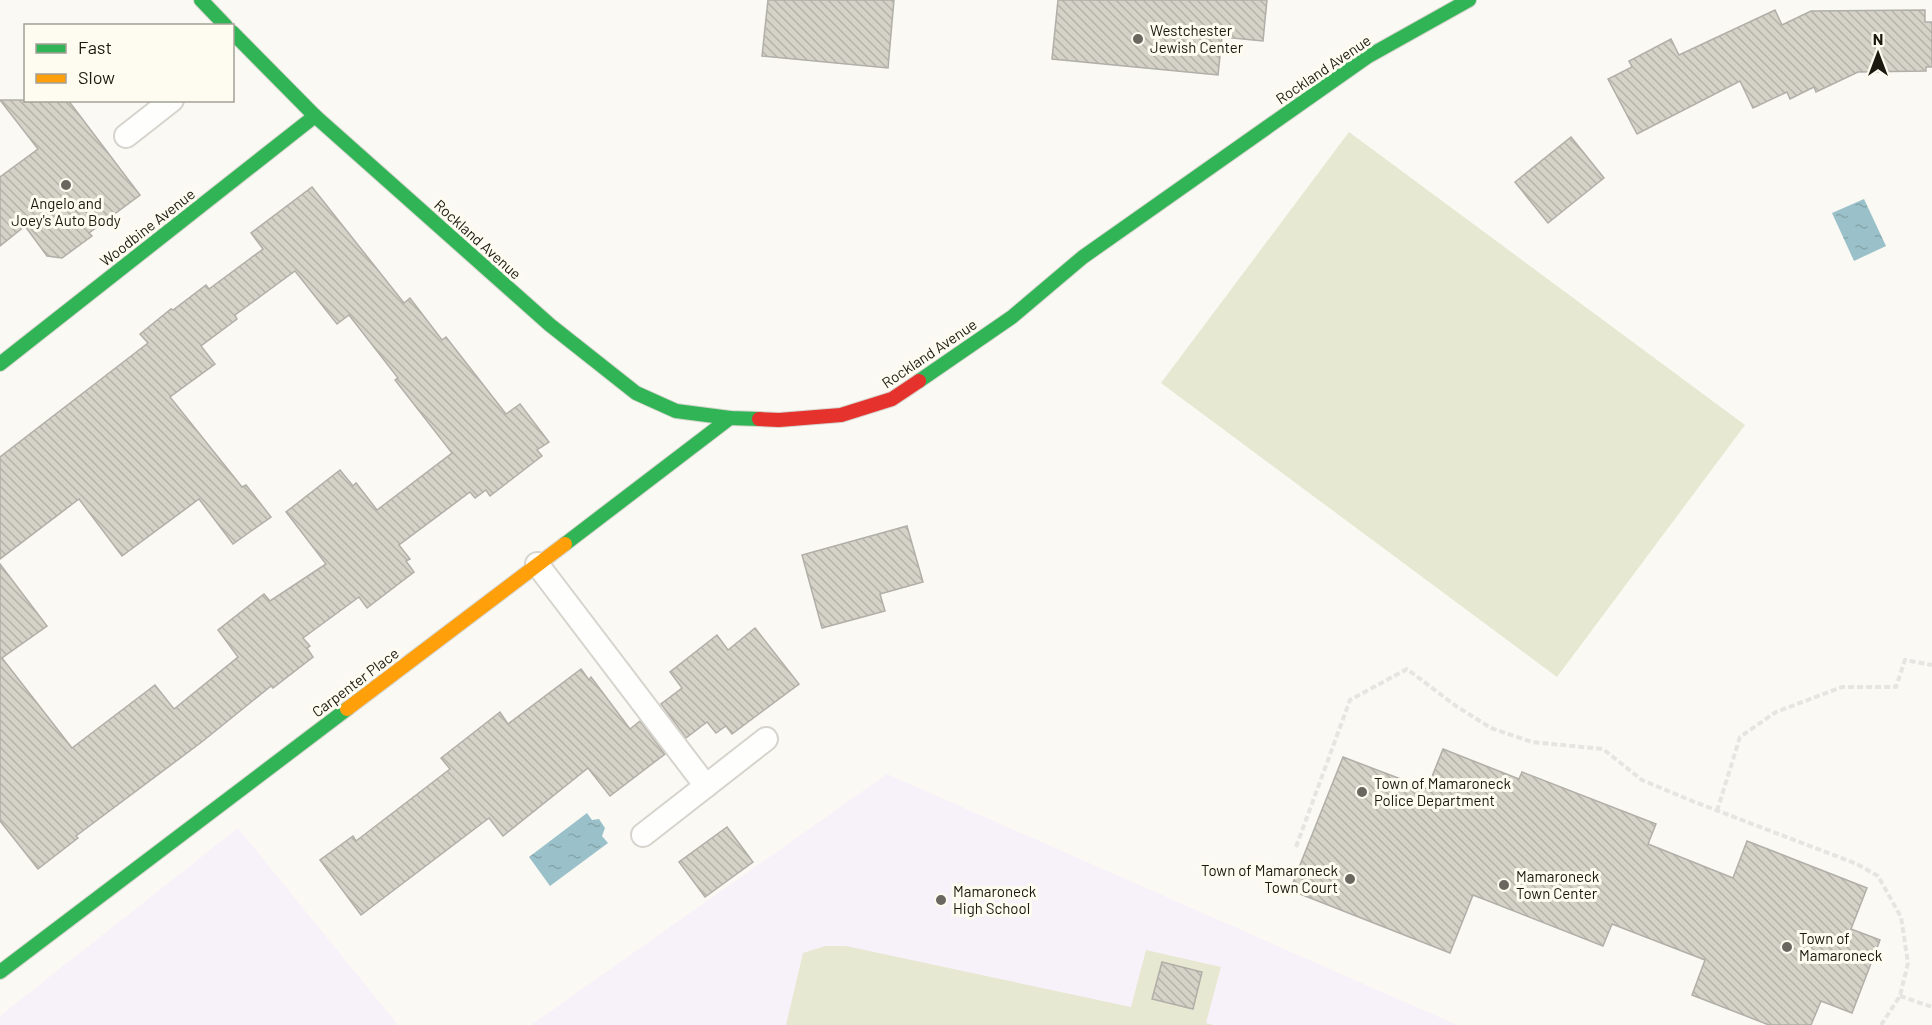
<svg xmlns="http://www.w3.org/2000/svg" width="1932" height="1025" font-family="Barlow,sans-serif">
<defs>
<pattern id="water-ripples" width="26" height="14" patternUnits="userSpaceOnUse" patternTransform="scale(1.5)"><rect width="26" height="14" fill="#9ac1c9"/><path d="M2 4q2-2 4 0t4 0M15 11q2-2 4 0t4 0" fill="none" stroke="#84a5ab"/></pattern>
<pattern id="building-back-hatch" width="6" height="6" patternUnits="userSpaceOnUse" patternTransform="scale(1.5)"><rect width="6" height="6" fill="#d5d2c7"/><path d="M-1 5l2 2M0 0l6 6M5-1l2 2" fill="none" stroke="#b6b4aa"/></pattern>
</defs>
<rect width="100%" height="100%" fill="#faf9f4"/>
<g fill="#f7f2fa">
<path d="M 887,774 L 1457,1025 L 531,1025 Z"/>
<path d="M 238,828 L 398,1025 L 0,1025 L 0,1016 Z"/>
</g>
<g fill="#e7e8d1">
<path d="M 1349,132 L 1745,425 L 1557,677 L 1161,383 Z"/>
<path d="M 825,946 L 846,946 L 1131,1007 L 1146,950 L 1221,967 L 1206,1023 L 1213,1025 L 786,1025 L 803,953 Z"/>
</g>
<g fill="url(#water-ripples)">
<path d="M 1864,199 L 1886,246 L 1854,261 L 1832,213 Z"/>
<path d="M 587,813 L 592,820 L 599,819 L 605,828 L 602,836 L 608,843 L 550,886 L 529,857 Z"/>
</g>
<g fill="url(#building-back-hatch)" stroke="#b0afa8" stroke-width="1.5">
<path d="M 768,0 L 894,0 L 888,68 L 762,56 Z"/>
<path d="M 1058,0 L 1267,0 L 1263,41 L 1222,37 L 1218,75 L 1052,59 Z"/>
<path d="M 1775,10 L 1782,25 L 1811,11 L 1925,10 L 1925,22 L 1932,22 L 1932,67 L 1926,67 L 1926,71 L 1858,72 L 1816,92 L 1814,87 L 1790,99 L 1787,92 L 1753,108 L 1740,81 L 1637,134 L 1608,79 L 1632,67 L 1629,61 L 1671,39 L 1679,55 Z"/>
<path d="M 0,100 L 68,100 L 140,195 L 89,233 L 92,236 L 62,258 L 47,256 L 25,226 L 0,246 L 0,177 L 38,149 Z"/>
<path d="M 1571,137 L 1604,178 L 1548,223 L 1515,182 Z"/>
<path d="M 312,187 L 404,303 L 410,298 L 442,340 L 446,337 L 506,414 L 520,404 L 549,442 L 537,450 L 542,456 L 490,496 L 486,490 L 475,498 L 470,492 L 399,545 L 410,559 L 406,561 L 414,572 L 367,608 L 359,597 L 303,638 L 310,646 L 307,648 L 313,657 L 273,688 L 271,686 L 203,741 L 76,836 L 78,838 L 38,869 L 0,821 L 0,564 L 47,626 L 2,658 L 72,748 L 155,685 L 174,709 L 238,657 L 218,630 L 264,594 L 270,601 L 326,564 L 286,512 L 340,470 L 353,486 L 356,483 L 377,510 L 452,453 L 395,380 L 398,378 L 349,315 L 337,324 L 295,271 L 235,315 L 237,319 L 201,346 L 215,364 L 170,397 L 242,487 L 246,485 L 271,517 L 233,544 L 199,499 L 122,556 L 79,499 L 0,559 L 0,457 L 148,343 L 140,334 L 171,309 L 173,310 L 206,285 L 209,289 L 263,249 L 251,233 Z"/>
<path d="M 907,526 L 923,582 L 880,594 L 885,611 L 822,628 L 802,555 Z"/>
<path d="M 755,628 L 799,684 L 732,734 L 726,726 L 716,733 L 707,722 L 686,738 L 661,704 L 682,688 L 670,672 L 717,635 L 728,650 Z"/>
<path d="M 581,669 L 589,680 L 591,677 L 630,729 L 640,721 L 665,754 L 610,796 L 588,768 L 503,836 L 489,818 L 361,915 L 320,860 L 353,836 L 356,841 L 450,769 L 441,758 L 500,712 L 508,724 Z"/>
<path d="M 1443,749 L 1519,779 L 1522,772 L 1656,824 L 1648,844 L 1733,878 L 1747,841 L 1867,888 L 1851,929 L 1880,940 L 1852,1013 L 1821,1001 L 1811,1025 L 1769,1025 L 1692,995 L 1705,960 L 1612,924 L 1603,946 L 1473,895 L 1450,953 L 1290,890 L 1343,757 L 1427,789 Z"/>
<path d="M 727,827 L 753,862 L 705,897 L 679,862 Z"/>
<path d="M 1162,962 L 1202,972 L 1193,1009 L 1152,999 Z"/>
</g>
<g fill="none" stroke-linecap="round" stroke-linejoin="round">
<defs>
<g id="lane">
<path d="M 126,136 L 172,100"/>
<path d="M 537,564 L 706,786"/>
<path d="M 643,835 L 766,739"/>
</g>
<g id="fast">
<path d="M 201,0 L 226,26"/>
<path d="M 232,32 L 315,116 L 550,325 L 636,393 L 676,411 L 730,418 L 759,419"/>
<path d="M 0,364 L 315,116"/>
<path d="M 919,381 L 1012,317 L 1083,257 L 1367,57 L 1469,0"/>
<path d="M 565,544 L 730,418"/>
<path d="M 0,972 L 347,709"/>
</g>
<path id="slow" d="M 347,709 L 565,544"/>
<path id="jam" d="M 759,419 L 779,420 L 841,415 L 892,399 L 919,381"/>
</defs>
<use href="#lane" stroke="#d6d4cd" stroke-width="26"/>
<use href="#fast" stroke="#d6d4cd" stroke-width="16"/>
<use href="#slow" stroke="#d6d4cd" stroke-width="16"/>
<use href="#jam" stroke="#d6d4cd" stroke-width="16"/>
<g stroke="#e5e5e2" stroke-width="4" stroke-dasharray="6 3" stroke-linecap="butt">
<path d="M 1717,811 L 1740,737 L 1776,712 L 1842,687 L 1896,687 L 1905,660 L 1932,665"/>
<path d="M 1296,847 L 1350,700 L 1407,669 L 1456,706 L 1491,728 L 1532,742 L 1603,749 L 1642,780 L 1687,799 L 1857,864 L 1878,876 L 1901,917 L 1908,963 L 1900,996 L 1881,1025"/>
<path d="M 1900,996 L 1932,1007"/>
</g>
<use href="#lane" stroke="#fefefd" stroke-width="22"/>
<use href="#fast" stroke="#30b455" stroke-width="14"/>
<use href="#slow" stroke="#ff9f0a" stroke-width="14"/>
<use href="#jam" stroke="#e5322d" stroke-width="14"/>
</g>
<g fill="#69675f" stroke="#fefbf0" stroke-width="2">
<circle cx="1138" cy="39" r="6"/>
<circle cx="66" cy="185" r="6"/>
<circle cx="1362" cy="792" r="6"/>
<circle cx="1350" cy="879" r="6"/>
<circle cx="1504" cy="885" r="6"/>
<circle cx="941" cy="900" r="6"/>
<circle cx="1787" cy="947" r="6"/>
</g>
<g text-anchor="middle" dominant-baseline="central" stroke-width="6" stroke-linejoin="round" paint-order="stroke">
<g font-size="15" fill="#1b190f" stroke="#fefbf0" text-anchor="start">
<text x="1150" y="30">Westchester<tspan x="1150" dy="17">Jewish Center</tspan></text>
<text x="66" y="203" text-anchor="middle">Angelo and<tspan x="66" dy="17">Joey's Auto Body</tspan></text>
<text x="1374" y="783">Town of Mamaroneck<tspan x="1374" dy="17">Police Department</tspan></text>
<text x="1338" y="870" text-anchor="end">Town of Mamaroneck<tspan x="1338" dy="17">Town Court</tspan></text>
<text x="1516" y="876">Mamaroneck<tspan x="1516" dy="17">Town Center</tspan></text>
<text x="953" y="891">Mamaroneck<tspan x="953" dy="17">High School</tspan></text>
<text x="1799" y="938">Town of<tspan x="1799" dy="17">Mamaroneck</tspan></text>
</g>
<g font-size="15" fill="#1b190f" stroke="#fefbf0">
<text transform="translate(1323 69) rotate(-34)">Rockland Avenue</text>
<text transform="translate(147 227) rotate(-38)">Woodbine Avenue</text>
<text transform="translate(478 239) rotate(42)">Rockland Avenue</text>
<text transform="translate(929 353) rotate(-34)">Rockland Avenue</text>
<text transform="translate(355 682) rotate(-37)">Carpenter Place</text>
</g>
</g>
<rect x="24" y="24" width="210" height="78" fill="#fefbf0" stroke="#a3a196" stroke-width="1.5"/>
<rect x="36" y="44" width="30" height="9" fill="#30b455" stroke="#a3a196" stroke-width="1.5"/>
<text x="78" y="54" font-size="18" fill="#1b190f">Fast</text>
<rect x="36" y="74" width="30" height="9" fill="#ff9f0a" stroke="#a3a196" stroke-width="1.5"/>
<text x="78" y="84" font-size="18" fill="#1b190f">Slow</text>
<g transform="translate(1878 54)" stroke="#fefbf0" stroke-width="4.5" paint-order="stroke">
<path d="M0-4.5L10 22L0 15L-10 22Z" fill="#1b190f"/>
<text y="-9" font-size="16" font-weight="bold" text-anchor="middle" fill="#1b190f">N</text>
</g>
</svg>
